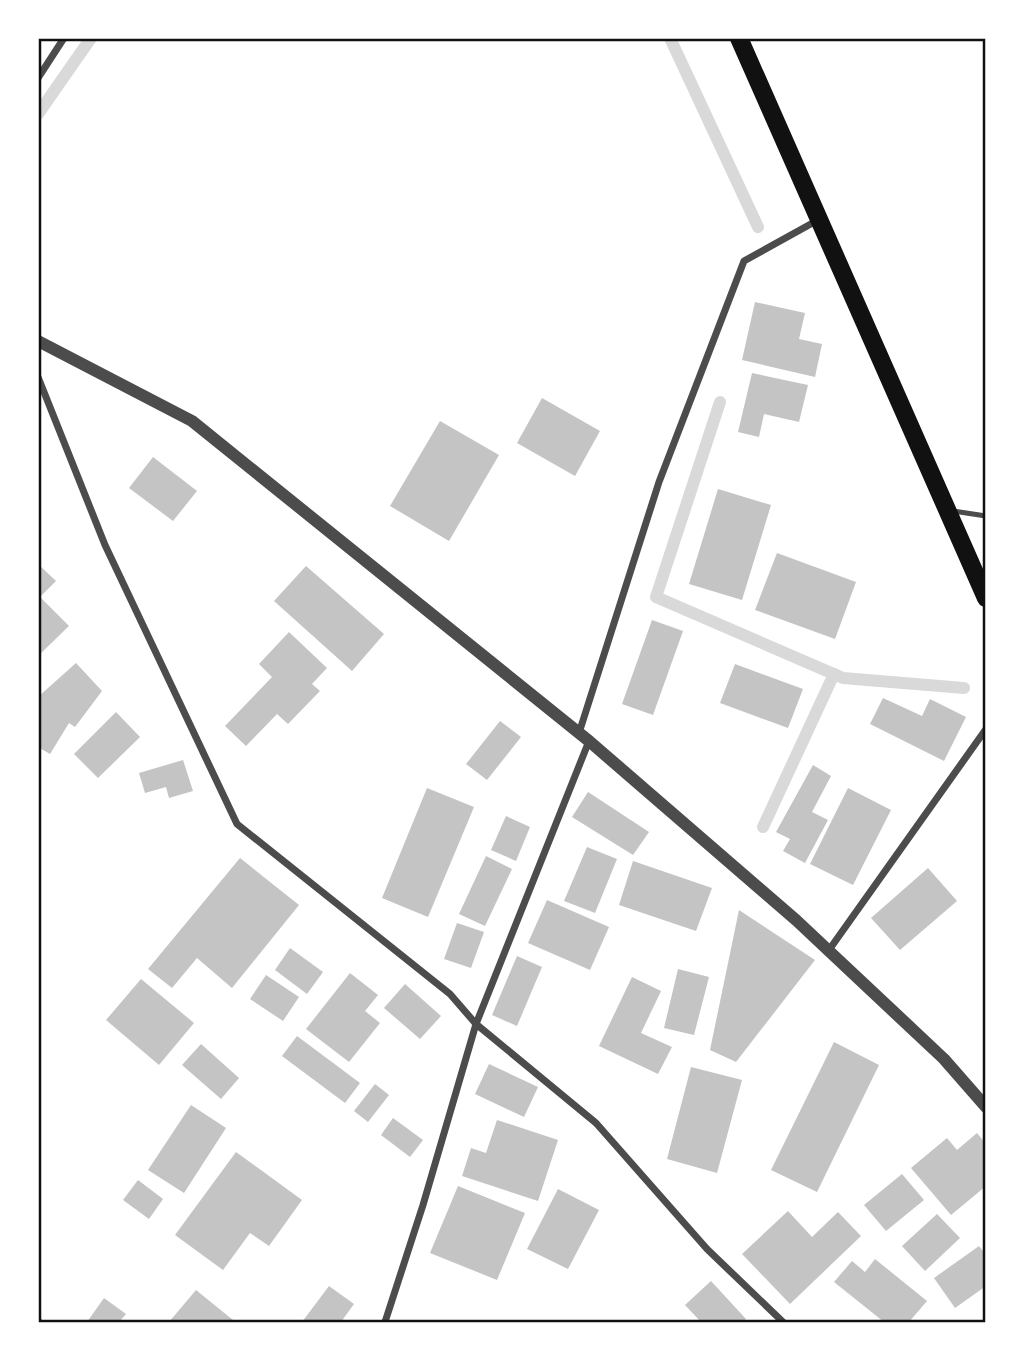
<svg xmlns="http://www.w3.org/2000/svg" width="1024" height="1361" font-family="'Open Sans',sans-serif">
<rect width="100%" height="100%" fill="#fff"/>
<g fill="none" stroke-linecap="round" stroke-linejoin="round">
<g stroke="#d9d9d9" stroke-width="12">
<path d="M 670,38 L 758,227"/>
<path d="M 38,114 L 91,38"/>
<path d="M 720,402 L 656,597 L 843,678 L 964,688"/>
<path d="M 763,827 L 834,674"/>
</g>
</g>
<g fill="#c4c4c4">
<path d="M 755,302 L 805,313 L 799,339 L 822,344 L 815,377 L 742,360 Z"/>
<path d="M 752,373 L 808,385 L 799,422 L 764,414 L 759,437 L 738,432 Z"/>
<path d="M 542,398 L 600,431 L 575,476 L 517,443 Z"/>
<path d="M 440,421 L 499,455 L 449,541 L 390,506 Z"/>
<path d="M 153,457 L 197,491 L 173,521 L 129,488 Z"/>
<path d="M 718,489 L 771,505 L 742,600 L 689,584 Z"/>
<path d="M 777,553 L 856,582 L 835,639 L 755,610 Z"/>
<path d="M 38,564 L 56,581 L 40,597 L 69,626 L 38,656 Z"/>
<path d="M 306,566 L 384,634 L 352,671 L 274,601 Z"/>
<path d="M 652,620 L 683,631 L 653,715 L 622,704 Z"/>
<path d="M 289,632 L 327,668 L 312,684 L 320,691 L 288,724 L 277,714 L 246,746 L 225,726 L 272,677 L 259,664 Z"/>
<path d="M 76,663 L 102,691 L 75,727 L 69,723 L 50,754 L 38,747 L 38,697 Z"/>
<path d="M 735,664 L 803,689 L 788,728 L 720,703 Z"/>
<path d="M 883,698 L 922,716 L 930,699 L 966,717 L 944,761 L 870,724 Z"/>
<path d="M 116,712 L 140,737 L 98,778 L 74,754 Z"/>
<path d="M 500,721 L 521,737 L 487,780 L 466,764 Z"/>
<path d="M 183,760 L 193,791 L 169,798 L 166,787 L 145,793 L 139,773 Z"/>
<path d="M 813,765 L 831,776 L 812,812 L 828,820 L 805,863 L 783,851 L 790,839 L 776,832 Z"/>
<path d="M 427,788 L 474,807 L 428,917 L 382,898 Z"/>
<path d="M 848,788 L 891,810 L 853,885 L 810,864 Z"/>
<path d="M 588,792 L 649,832 L 633,855 L 572,817 Z"/>
<path d="M 506,816 L 530,827 L 516,861 L 491,850 Z"/>
<path d="M 587,847 L 617,859 L 595,913 L 564,901 Z"/>
<path d="M 486,856 L 512,869 L 485,926 L 459,914 Z"/>
<path d="M 240,858 L 299,905 L 232,988 L 197,958 L 172,988 L 148,969 Z"/>
<path d="M 633,861 L 712,888 L 696,931 L 619,905 Z"/>
<path d="M 928,868 L 957,901 L 900,950 L 871,918 Z"/>
<path d="M 547,900 L 609,927 L 590,970 L 528,943 Z"/>
<path d="M 739,910 L 815,960 L 736,1062 L 710,1050 Z"/>
<path d="M 457,923 L 484,932 L 471,968 L 444,959 Z"/>
<path d="M 290,948 L 323,972 L 307,994 L 275,970 Z"/>
<path d="M 517,956 L 542,967 L 517,1026 L 492,1015 Z"/>
<path d="M 678,969 L 709,977 L 694,1035 L 664,1028 Z"/>
<path d="M 350,973 L 378,995 L 365,1011 L 380,1023 L 349,1062 L 306,1029 Z"/>
<path d="M 266,975 L 299,997 L 283,1021 L 250,999 Z"/>
<path d="M 632,977 L 661,991 L 641,1033 L 672,1047 L 658,1074 L 599,1046 Z"/>
<path d="M 141,979 L 194,1023 L 159,1065 L 106,1020 Z"/>
<path d="M 405,984 L 441,1016 L 420,1039 L 384,1008 Z"/>
<path d="M 297,1036 L 360,1083 L 345,1103 L 282,1056 Z"/>
<path d="M 834,1042 L 879,1065 L 817,1192 L 771,1170 Z"/>
<path d="M 201,1044 L 239,1078 L 221,1099 L 182,1065 Z"/>
<path d="M 489,1064 L 538,1087 L 524,1117 L 475,1094 Z"/>
<path d="M 691,1067 L 742,1080 L 717,1173 L 667,1159 Z"/>
<path d="M 375,1084 L 389,1095 L 368,1122 L 354,1111 Z"/>
<path d="M 191,1105 L 226,1128 L 184,1193 L 148,1170 Z"/>
<path d="M 393,1118 L 423,1140 L 410,1157 L 381,1135 Z"/>
<path d="M 497,1120 L 558,1140 L 538,1201 L 462,1176 L 471,1148 L 486,1153 Z"/>
<path d="M 977,1133 L 986,1144 L 986,1186 L 951,1215 L 911,1168 L 947,1138 L 957,1150 Z"/>
<path d="M 236,1152 L 302,1200 L 269,1246 L 250,1233 L 223,1270 L 175,1235 Z"/>
<path d="M 902,1174 L 924,1200 L 886,1231 L 864,1205 Z"/>
<path d="M 138,1180 L 163,1199 L 149,1219 L 123,1200 Z"/>
<path d="M 458,1186 L 525,1213 L 497,1280 L 430,1253 Z"/>
<path d="M 558,1189 L 599,1210 L 568,1269 L 527,1249 Z"/>
<path d="M 788,1211 L 812,1237 L 838,1212 L 861,1236 L 790,1304 L 742,1254 Z"/>
<path d="M 937,1214 L 960,1238 L 925,1271 L 902,1246 Z"/>
<path d="M 979,1246 L 986,1255 L 986,1286 L 955,1308 L 934,1278 Z"/>
<path d="M 875,1259 L 927,1301 L 909,1322 L 884,1322 L 834,1282 L 852,1261 L 865,1272 Z"/>
<path d="M 711,1281 L 746,1319 L 742,1322 L 701,1322 L 685,1305 Z"/>
<path d="M 329,1286 L 354,1304 L 341,1322 L 302,1322 Z"/>
<path d="M 196,1290 L 233,1320 L 231,1322 L 169,1322 Z"/>
<path d="M 104,1298 L 126,1314 L 119,1322 L 87,1322 Z"/>
</g>
<g fill="none" stroke-linecap="round" stroke-linejoin="round">
<g stroke="#4c4c4c" stroke-width="5">
<path d="M 953,511 L 986,516"/>
<path d="M 38,1319 L 40,1322"/>
</g>
<g stroke="#4c4c4c" stroke-width="7">
<path d="M 38,78 L 64,38"/>
<path d="M 38,377 L 105,545 L 237,824 L 450,994 L 476,1024 L 596,1123 L 707,1249 L 783,1322"/>
<path d="M 579,733 L 659,482 L 744,261 L 818,220"/>
<path d="M 829,950 L 986,729"/>
<path d="M 385,1322 L 423,1205 L 476,1024 L 589,741"/>
</g>
<path stroke="#4c4c4c" stroke-width="12" d="M 38,341 L 192,421 L 589,741 L 796,920 L 944,1059 L 986,1107"/>
<path stroke="#111" stroke-width="18" d="M 739,38 L 986,598"/>
</g>
<rect width="1024" height="1361" fill="none" stroke="#ffffff" stroke-width="80"/>
<rect x="40" y="40" width="944" height="1281" fill="none" stroke="#111" stroke-width="2.5"/>
</svg>
